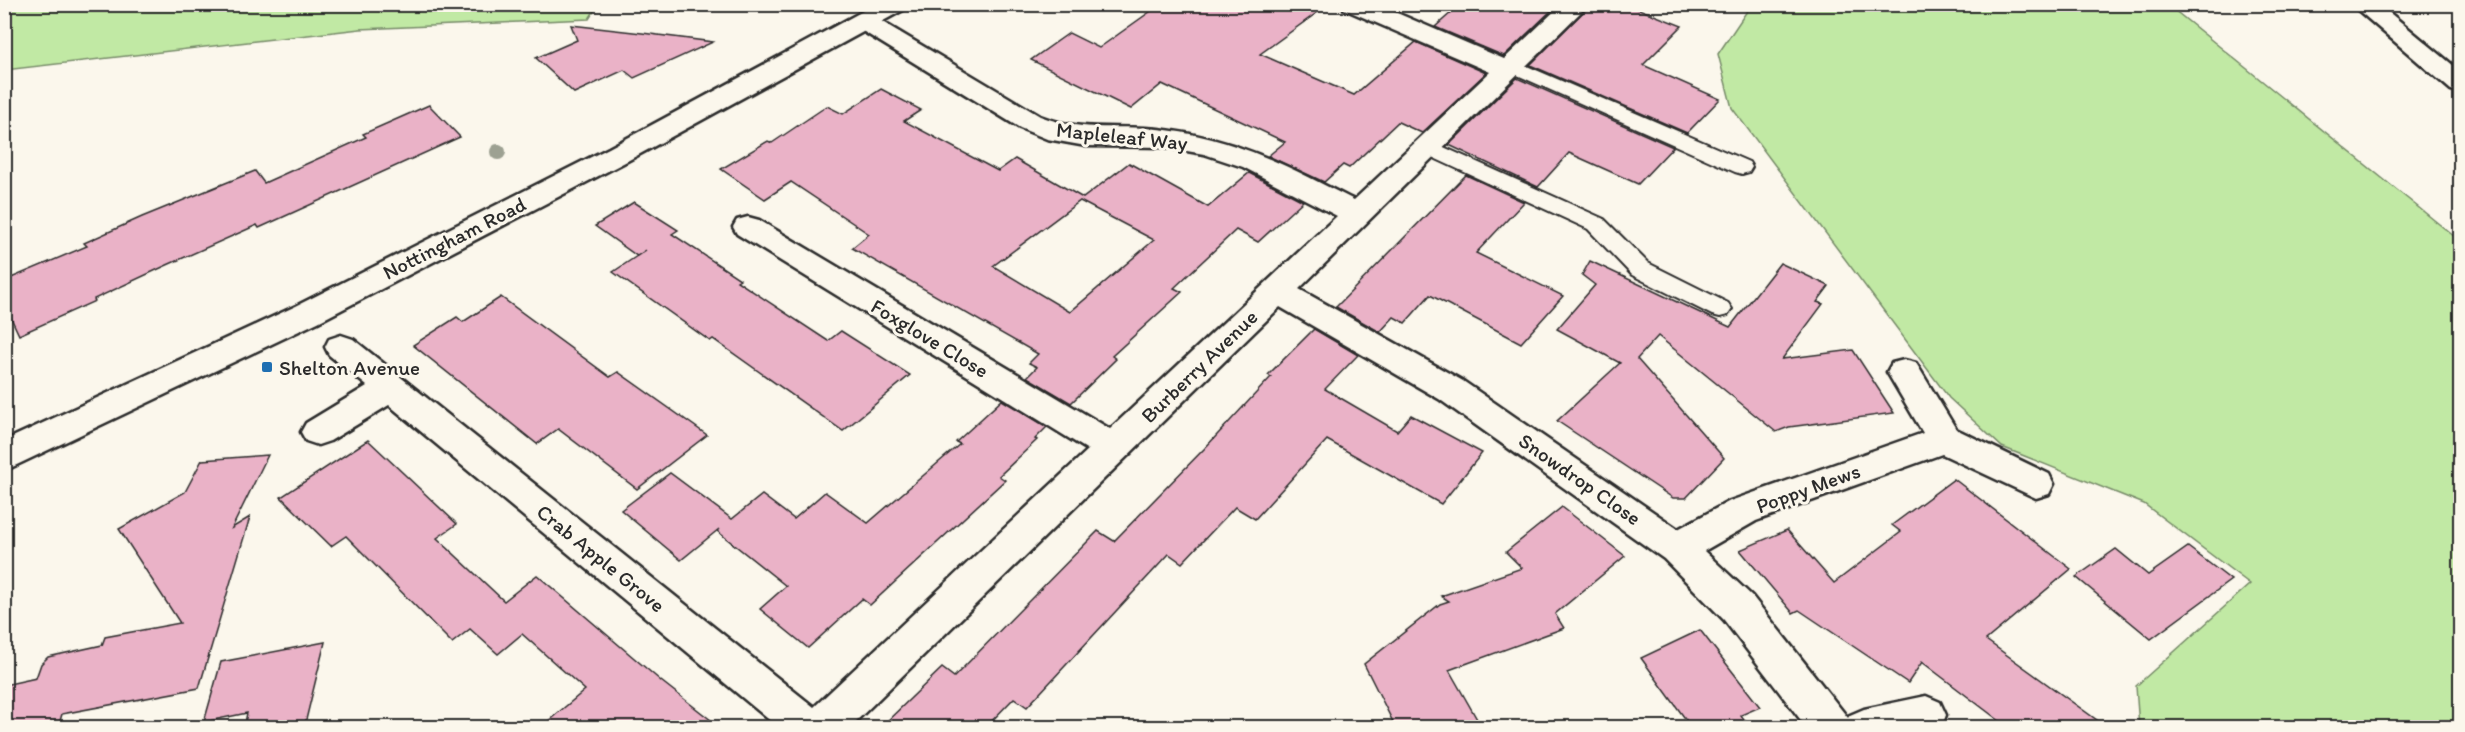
<svg xmlns="http://www.w3.org/2000/svg" width="2465" height="732" font-family="Itim,sans-serif">
<rect width="100%" height="100%" fill="#fbf7ec"/>
<filter id="ink" filterUnits="userSpaceOnUse"><feTurbulence type="fractalNoise" baseFrequency=".0167" numOctaves="2"/><feDisplacementMap in="SourceGraphic" scale="12" xChannelSelector="R" yChannelSelector="G"/><feConvolveMatrix kernelMatrix="1 2 1 2 8 2 1 2 1" color-interpolation-filters="sRGB"/></filter>
<g filter="url(#ink)">
<g fill="#c1e9a4" stroke="#768a68" stroke-width="1.5">
<path d="M 4,5 L 5,4 L 598,5 L 589,19 L 360,29 L 5,70 Z"/>
<path d="M 1751,5 L 2168,5 L 2460,241 L 2460,727 L 2139,727 L 2136,686 L 2250,584 L 2144,504 L 2002,447 L 1949,398 L 1732,108 L 1718,54 Z"/>
</g>
<g fill="#eab2c7" stroke="#2b2b2b" stroke-width="1.5" fill-rule="evenodd">
<path d="M 1161,4 L 1329,4 L 1260,54 L 1354,95 L 1416,42 L 1486,73 L 1422,133 L 1398,122 L 1349,168 L 1343,165 L 1324,182 L 1268,156 L 1285,142 L 1162,84 L 1131,109 L 1031,60 L 1069,33 L 1099,48 Z"/>
<path d="M 1461,4 L 1558,4 L 1504,56 L 1435,27 Z"/>
<path d="M 1591,4 L 1626,4 L 1682,26 L 1643,65 L 1720,99 L 1687,133 L 1530,65 Z"/>
<path d="M 571,25 L 642,33 L 713,42 L 634,78 L 624,70 L 574,93 L 536,58 L 577,40 Z"/>
<path d="M 1517,78 L 1673,147 L 1638,184 L 1569,153 L 1538,187 L 1449,145 Z"/>
<path d="M 881,89 L 921,110 L 904,121 L 998,171 L 1015,159 L 1083,198 L 1129,163 L 1208,207 L 1249,173 L 1303,201 L 1258,242 L 1236,230 L 1174,288 L 1182,292 L 1112,356 L 1116,359 L 1071,403 L 1027,377 L 1037,367 L 1029,363 L 1038,354 L 852,248 L 869,234 L 791,182 L 765,199 L 721,169 L 768,141 L 772,143 L 827,106 L 843,114 ZM 1080,201 L 1154,240 L 1070,312 L 993,266 Z"/>
<path d="M 429,105 L 460,137 L 259,228 L 257,225 L 165,266 L 94,299 L 95,301 L 19,335 L 4,303 L 4,281 L 87,246 L 84,243 L 142,217 L 255,171 L 264,183 L 366,137 L 363,134 Z"/>
<path d="M 1466,175 L 1524,202 L 1476,253 L 1563,296 L 1521,343 L 1430,295 L 1405,323 L 1394,317 L 1380,332 L 1336,307 Z"/>
<path d="M 634,202 L 678,230 L 672,234 L 740,279 L 737,281 L 828,341 L 841,331 L 910,375 L 843,431 L 713,339 L 710,341 L 613,272 L 646,250 L 637,256 L 595,226 Z"/>
<path d="M 1590,261 L 1730,327 L 1780,263 L 1829,286 L 1817,302 L 1823,304 L 1782,359 L 1853,350 L 1894,413 L 1789,427 L 1776,432 L 1658,336 L 1637,359 L 1724,458 L 1686,498 L 1673,498 L 1557,421 L 1620,363 L 1557,329 L 1595,285 L 1582,275 Z"/>
<path d="M 501,297 L 610,377 L 618,372 L 707,435 L 637,489 L 558,429 L 537,444 L 413,345 L 457,317 L 463,322 Z"/>
<path d="M 1314,329 L 1358,355 L 1325,389 L 1397,431 L 1411,415 L 1482,453 L 1441,504 L 1327,440 L 1255,519 L 1235,507 L 1182,563 L 1169,554 L 1027,707 L 1014,698 L 985,728 L 880,728 L 942,668 L 954,677 L 1098,531 L 1114,541 L 1204,449 L 1271,377 L 1268,375 Z"/>
<path d="M 1002,400 L 1047,427 L 1035,439 L 1037,440 L 999,476 L 1005,480 L 870,605 L 862,599 L 808,648 L 760,609 L 786,586 L 717,531 L 719,529 L 681,560 L 621,510 L 670,473 L 732,519 L 762,495 L 794,519 L 825,492 L 868,523 L 960,444 L 956,442 Z"/>
<path d="M 368,440 L 457,524 L 437,538 L 504,601 L 537,575 L 661,681 L 721,728 L 540,728 L 585,690 L 522,634 L 498,654 L 470,629 L 452,643 L 346,536 L 331,546 L 281,497 Z"/>
<path d="M 268,455 L 232,528 L 250,517 L 199,688 L 62,714 L 60,721 L 31,728 L 4,728 L 4,685 L 36,678 L 41,664 L 48,657 L 102,645 L 105,637 L 180,623 L 119,529 L 185,492 L 202,460 Z"/>
<path d="M 1954,479 L 2071,569 L 1986,640 L 2108,728 L 2009,728 L 1922,662 L 1908,683 L 1799,610 L 1793,613 L 1740,550 L 1787,530 L 1834,583 L 1901,532 L 1892,525 Z"/>
<path d="M 1562,507 L 1625,556 L 1555,614 L 1564,628 L 1449,670 L 1482,728 L 1396,728 L 1364,664 L 1440,604 L 1449,601 L 1441,596 L 1522,568 L 1506,552 Z"/>
<path d="M 2188,547 L 2231,580 L 2151,639 L 2076,577 L 2116,549 L 2148,575 Z"/>
<path d="M 1700,630 L 1760,707 L 1741,715 L 1750,728 L 1692,728 L 1641,658 Z"/>
<path d="M 325,642 L 304,728 L 244,728 L 247,713 L 204,722 L 221,662 Z"/>
</g>
<g fill="none" stroke-linecap="round" stroke-linejoin="round">
<defs>
<g id="service">
<path d="M 1513,60 L 1749,162 L 1752,167 L 1749,172 L 1742,174 L 1735,172 L 1506,70 L 1503,66 L 1506,62 Z"/>
<path d="M 1428,140 L 1604,219 L 1648,263 L 1728,303 L 1732,309 L 1728,315 L 1720,317 L 1712,315 L 1632,275 L 1588,229 L 1421,152 L 1418,147 L 1421,142 Z"/>
</g>
<g id="minor">
<path d="M 1341,4 L 1376,4 L 1504,59 L 1562,4 L 1589,4 L 1299,289 L 1463,381 L 1678,529 L 1730,501 L 1923,433 L 1887,372 L 1892,363 L 1904,360 L 1916,363 L 1956,429 L 2049,474 L 2054,484 L 2049,494 L 2036,498 L 1942,454 L 1756,521 L 1704,551 L 1752,596 L 1848,718 L 1850,715 L 1864,709 L 1926,696 L 1940,702 L 1946,715 L 1941,728 L 1807,728 L 1724,620 L 1664,559 L 1439,399 L 1280,307 L 849,728 L 779,728 L 389,405 L 330,441 L 318,445 L 306,441 L 301,432 L 306,423 L 367,386 L 329,355 L 325,347 L 329,339 L 341,335 L 353,339 L 814,707 L 1088,450 L 737,234 L 733,227 L 737,220 L 748,217 L 759,220 L 1110,429 L 1337,216 L 1243,167 L 1204,154 L 1164,147 L 1086,146 L 1047,139 L 1020,128 L 856,27 L 852,22 L 856,17 L 865,14 L 874,17 L 1040,116 C 1086,134 1120,123 1166,130 C 1238,139 1291,168 1354,200 L 1490,72 L 1344,9 Z"/>
<path d="M 2351,4 L 2379,4 L 2460,71 L 2460,92 L 2451,90 Z"/>
</g>
<path id="tertiary" d="M 876,4 L 908,4 L 905,9 L 629,160 L 318,322 L 4,471 L 4,441 L 296,306 L 609,148 Z"/>
</defs>
<use href="#service" stroke="#2b2b2b" stroke-width="4"/>
<use href="#minor" stroke="#2b2b2b" stroke-width="5"/>
<use href="#tertiary" stroke="#2b2b2b" stroke-width="5"/>
<use href="#service" fill="#fbf7ec" fill-rule="evenodd"/>
<use href="#minor" fill="#fbf7ec" fill-rule="evenodd"/>
<use href="#tertiary" fill="#fbf7ec" fill-rule="evenodd"/>
</g>
<circle fill="#9da192" cx="498" cy="152" r="8"/>
</g>
<rect fill="#1f6fb2" stroke="#fbf7ec" stroke-width="2" x="261" y="361" width="12" height="12" rx="3"/>
<g text-anchor="middle" dominant-baseline="central" stroke-width="6" stroke-linejoin="round" paint-order="stroke">
<g font-size="21" fill="#2b2b2b" stroke="#fbf7ec">
<text transform="translate(1122 136) rotate(6)">Mapleleaf Way</text>
<text transform="translate(454 238) rotate(-27)">Nottingham Road</text>
<text transform="translate(930 338) rotate(31)">Foxglove Close</text>
<text transform="translate(1199 366) rotate(-44)">Burberry Avenue</text>
<text transform="translate(1580 479) rotate(35)">Snowdrop Close</text>
<text transform="translate(1808 488) rotate(-20)">Poppy Mews</text>
<text transform="translate(601 558) rotate(39)">Crab Apple Grove</text>
</g>
<g font-size="21" fill="#2b2b2b" stroke="#fbf7ec" text-anchor="start">
<text x="279" y="367">Shelton Avenue</text>
</g>
</g>
<rect width="2465" height="732" fill="none" stroke="#fbf7ec" stroke-width="24"/>
<rect x="12" y="12" width="2441" height="708" fill="none" stroke="#2b2b2b" stroke-width="2" filter="url(#ink)"/>
</svg>
